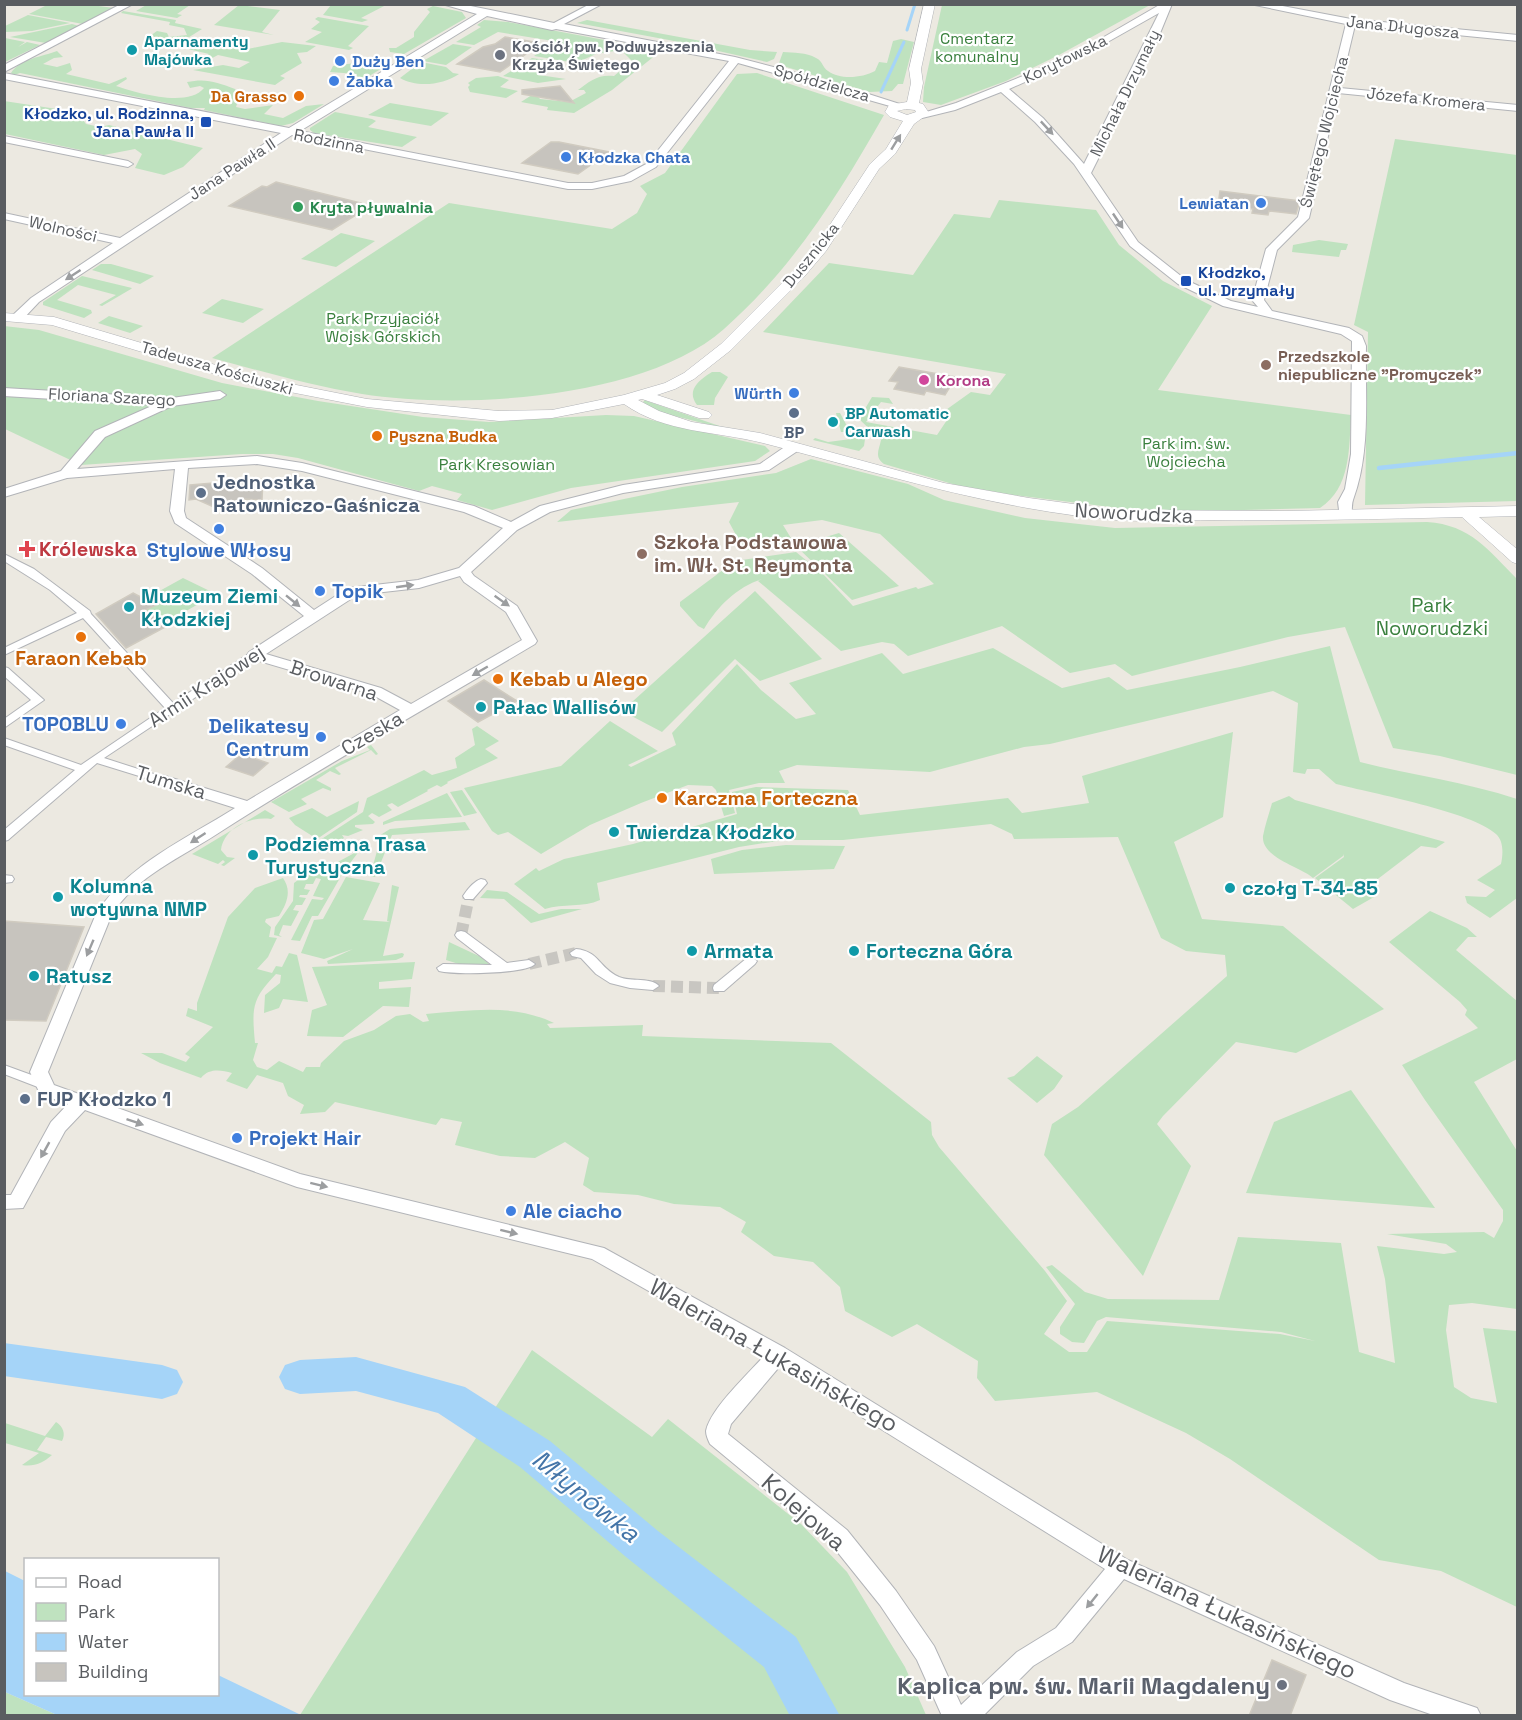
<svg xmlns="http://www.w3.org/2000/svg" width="1522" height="1720" font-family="'Space Grotesk',sans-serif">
<rect width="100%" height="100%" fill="#ece9e1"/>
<g fill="#bfe2bf">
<path d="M 148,4 L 190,4 L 190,5 L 177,14 L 182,15 L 177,18 L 136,11 Z"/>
<path d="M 47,5 L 91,5 L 114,8 L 83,24 L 29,14 Z"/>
<path d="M 239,5 L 280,10 L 262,32 L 274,35 L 214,25 Z"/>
<path d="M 331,5 L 331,4 L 386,5 L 361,18 L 368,20 L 362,22 L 323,15 Z"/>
<path d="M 942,5 L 942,4 L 1150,5 L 1059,55 L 1006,81 L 941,105 L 923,102 L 924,87 Z"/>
<path d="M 433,6 L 462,12 L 466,18 L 404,54 L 390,52 L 389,48 L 396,48 L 414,37 L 414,32 L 430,12 L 427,9 Z"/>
<path d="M 123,11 L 176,20 L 175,23 L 202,29 L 175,46 L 158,44 L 161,41 L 151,39 L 155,37 L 150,36 L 157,31 L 167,33 L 169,37 L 187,35 L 184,28 L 169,25 L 170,22 L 121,13 Z"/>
<path d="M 26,16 L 28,15 L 70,23 L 32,31 L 5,32 L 5,26 Z"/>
<path d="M 318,17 L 369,26 L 348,46 L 353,48 L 349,50 L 305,42 L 322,32 L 311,29 L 320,22 L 315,19 Z"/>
<path d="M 484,20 L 508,22 L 626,44 L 615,51 L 596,54 L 576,63 L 534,56 L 553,41 L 498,32 L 474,45 L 456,42 L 481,27 L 477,25 Z"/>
<path d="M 587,20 L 750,50 L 777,52 L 774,59 L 767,62 L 669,40 L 577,23 Z"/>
<path d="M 72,24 L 79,26 L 46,43 L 10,37 Z"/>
<path d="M 5,38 L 25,42 L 18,47 L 27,42 L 40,45 L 5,62 Z"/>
<path d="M 901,39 L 914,42 L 903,84 L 898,84 L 892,91 L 869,92 L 783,66 L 779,63 L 783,52 C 794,53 806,52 816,58 C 823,61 822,67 828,71 C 840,80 862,78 875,71 L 879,62 L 887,63 L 893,41 Z"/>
<path d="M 191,42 L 190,45 L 209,49 L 228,45 L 243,50 L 282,42 L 316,46 L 307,52 L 297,53 L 302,63 L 280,76 L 285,78 L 275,85 L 193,70 L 223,65 L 239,68 L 250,62 L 218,55 L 195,67 L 186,67 L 209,54 L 184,48 L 185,44 Z"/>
<path d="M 453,44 L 472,47 L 446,65 L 423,61 Z"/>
<path d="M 632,45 L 662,50 L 612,90 L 574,113 L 547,110 L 548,107 L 521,102 L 535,93 L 540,99 L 569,102 L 586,93 L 584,90 L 578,90 C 590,81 598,74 614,76 L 632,61 L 624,53 L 626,49 Z"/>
<path d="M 57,51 L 63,57 L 54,58 L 43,64 L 57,67 L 70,63 L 72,70 L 66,74 L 109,84 L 126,77 L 127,79 L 116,86 C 137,93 188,108 204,88 L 200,86 L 190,88 L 187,82 C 206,78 217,82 235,89 L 239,96 L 254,97 L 237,104 L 236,107 L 245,109 L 273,105 L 264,114 L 283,118 L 306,106 L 324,104 L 293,123 L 281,126 L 204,110 L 205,108 L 191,108 L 20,73 L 14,75 L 11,73 C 21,58 42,57 57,51 Z"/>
<path d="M 532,58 L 552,61 L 540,70 L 539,75 L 566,79 L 538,83 L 503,76 Z"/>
<path d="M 384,59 L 392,62 L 366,78 L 356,76 L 357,74 L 330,72 L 333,66 Z"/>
<path d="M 421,62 L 446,67 L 453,73 L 459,74 C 443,85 417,88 400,78 Z"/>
<path d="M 757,73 L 884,115 C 839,194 793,268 724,329 C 645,399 463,410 362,394 C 311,386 261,371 212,358 L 449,203 L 612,229 L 637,213 L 647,194 L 640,186 L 665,173 L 737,74 Z"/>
<path d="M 498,76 L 509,80 L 500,87 L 518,91 L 506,98 L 470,92 L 468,87 L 470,85 L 468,83 L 476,78 Z"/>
<path d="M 4,101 L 77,112 L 86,124 L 100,127 L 109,125 L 203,148 L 183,167 L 164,175 L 135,168 L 142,154 L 135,149 L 104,155 L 5,134 Z"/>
<path d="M 390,103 L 449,113 L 431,126 L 368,115 Z"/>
<path d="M 335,112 L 372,119 L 376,121 L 368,127 L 417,137 L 402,147 L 314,133 L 310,130 L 310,128 Z"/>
<path d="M 1395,139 L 1517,155 L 1517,501 L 1365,505 L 1368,332 L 1354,325 Z"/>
<path d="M 999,200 L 1096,210 L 1119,245 L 1163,281 L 1212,306 L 1158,390 L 1351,415 C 1349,448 1351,488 1320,508 L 1206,511 L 1126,509 L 1013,495 L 956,485 L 884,464 C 874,457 879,450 881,440 L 859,419 L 872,397 L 889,398 L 893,404 L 881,402 L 866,422 L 937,435 L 951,414 L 943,412 L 971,392 L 990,395 L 1006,374 L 763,332 L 829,263 L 913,275 L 954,214 L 990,218 Z"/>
<path d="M 341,233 L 375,241 L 336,267 L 301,259 Z"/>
<path d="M 1319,240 L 1348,244 L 1346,250 L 1341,250 L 1339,257 L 1292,252 L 1293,245 Z"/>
<path d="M 101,264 L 111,264 L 154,276 L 140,284 L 92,270 Z"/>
<path d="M 82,276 L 132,288 L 131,289 L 102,306 L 99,305 L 116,295 L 78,285 L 57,300 L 91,310 L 92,313 L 84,318 L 43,305 L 43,302 Z"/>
<path d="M 222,299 L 264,309 L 243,323 L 202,313 Z"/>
<path d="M 109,316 L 143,326 L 130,333 L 98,323 Z"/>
<path d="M 4,326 L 39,330 L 222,383 L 318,401 L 423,417 L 489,422 L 606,415 L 634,416 L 765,446 L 770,451 L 755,461 L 571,488 L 492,510 L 457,500 L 462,494 L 432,486 L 419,491 L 298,458 L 273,454 L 242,454 L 81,465 L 5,429 Z"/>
<path d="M 712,372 L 720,372 L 728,377 L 715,398 L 714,405 L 697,405 C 686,390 699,380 712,372 Z"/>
<path d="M 645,400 L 647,401 L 734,431 L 655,411 L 643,402 Z"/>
<path d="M 836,413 L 840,413 L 847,426 L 865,439 L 864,446 L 859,451 L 813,440 L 815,438 L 828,442 L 851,439 L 849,432 L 841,432 Z"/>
<path d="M 811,459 L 908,484 L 944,500 L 1025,518 L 1115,528 L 1427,522 C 1471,525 1488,550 1517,579 L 1517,775 L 1440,756 L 1393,748 L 1345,627 L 1288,637 L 1132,676 L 1115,664 L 1070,673 L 1002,626 L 908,656 L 894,644 L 882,642 L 841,651 L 758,581 L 762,579 C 737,587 717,607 704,629 L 698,626 L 680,606 L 680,602 L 735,561 L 796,552 L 823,574 L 853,606 L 916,587 L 918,589 L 934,584 L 880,534 L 822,520 L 783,525 L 794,543 L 744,550 L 729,522 L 739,502 L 557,522 L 571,510 L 682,487 L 776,473 Z"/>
<path d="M 839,533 L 899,586 L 852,600 L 796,546 Z"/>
<path d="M 183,578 L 216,594 L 165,623 L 145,610 L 156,605 L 145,599 Z"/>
<path d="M 755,591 L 822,659 L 760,681 L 735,659 L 662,732 L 622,711 Z"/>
<path d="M 1330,646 L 1360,762 C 1412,775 1466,782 1517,799 L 1517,898 L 1490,918 L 1467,903 L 1465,896 L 1486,897 L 1495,890 L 1477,880 L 1501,864 C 1503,855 1504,841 1496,834 C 1473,812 1371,793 1336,784 L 1319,769 L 1307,769 L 1305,774 L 1293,772 L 1298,703 L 1273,691 L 1050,744 L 1024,747 L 930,772 L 797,765 L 779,771 L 785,783 L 759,783 L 729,790 L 735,813 L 724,816 L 716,790 L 712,786 L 688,785 L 641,803 L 590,825 L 541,854 L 508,832 L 498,835 L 492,831 L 464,788 L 561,766 L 610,721 L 658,751 L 628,765 L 631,767 L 676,745 L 672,733 L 737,664 L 761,690 L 796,719 L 816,714 L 789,683 L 882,653 L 903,674 L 993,648 L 1062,688 L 1109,677 L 1127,690 L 1240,667 Z"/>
<path d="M 477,726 L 499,741 L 485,749 L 498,758 L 447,782 L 448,783 L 441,787 L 437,785 L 427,790 L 428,791 L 398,807 L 392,803 L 387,805 L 392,810 L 379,817 L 372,813 L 368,816 L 375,822 L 373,824 L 355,825 L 355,827 L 363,830 L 348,836 L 342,835 L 344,838 L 330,847 L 320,840 L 363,812 L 367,798 L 424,770 L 432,775 L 457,768 L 455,758 L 475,745 L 472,729 Z"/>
<path d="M 1233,732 L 1223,817 L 1174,842 L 1202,919 L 1283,926 L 1384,1009 L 1296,1053 L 1236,1042 L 1163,1116 L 1157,1124 L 1191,1166 L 1143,1276 L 1044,1155 L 1052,1124 L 1078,1107 L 1227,976 L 1225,955 L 1186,951 L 1161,938 L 1118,837 L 1014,839 L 1012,834 L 991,824 L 843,840 L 784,840 L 739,847 L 597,883 L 600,900 C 583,908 563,903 545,909 L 514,884 L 536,868 L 539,871 L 564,859 L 633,844 L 737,814 L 732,792 L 756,787 L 848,790 L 860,815 L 1008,798 L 1022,813 L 1089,803 L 1082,776 Z"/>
<path d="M 371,745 L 378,754 L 376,755 L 371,750 L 335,768 L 341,774 L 339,775 L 330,771 L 316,780 L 331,788 L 331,791 L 323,788 L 301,799 L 307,804 L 289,812 L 271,802 L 342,761 L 370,750 L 367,747 Z"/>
<path d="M 462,790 L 477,813 L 464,816 L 450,792 Z"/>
<path d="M 447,793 L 462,817 L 395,821 L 383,825 L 383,822 Z"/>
<path d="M 1289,796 L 1295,800 L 1445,842 L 1436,848 L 1421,846 L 1366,888 L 1374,897 L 1353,909 L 1315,878 L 1344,857 L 1343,854 L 1343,856 L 1313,878 C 1301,867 1261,858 1263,836 C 1265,825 1269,814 1272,803 Z"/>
<path d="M 359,801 L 357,812 L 317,839 L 295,825 L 289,818 L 312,808 L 327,817 Z"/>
<path d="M 265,810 L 275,816 L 271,819 C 251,816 224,827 221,850 L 227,857 L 235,858 L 224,866 L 221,865 L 225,862 L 223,860 L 218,864 L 192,854 Z"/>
<path d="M 465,822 L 470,830 L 392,835 L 375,877 L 370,876 L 379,844 L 374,839 L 390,829 Z"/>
<path d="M 786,845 L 845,846 L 834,869 L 714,874 L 711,859 L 742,850 Z"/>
<path d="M 360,850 L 344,871 L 318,916 L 312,916 L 300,941 L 291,940 L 312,899 L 322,900 L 324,898 L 313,896 L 321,879 L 316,878 L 313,884 L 306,884 L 304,889 L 310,890 L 307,895 L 300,895 L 299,897 L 306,898 L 302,905 L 296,905 L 293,910 L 299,911 L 291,926 L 283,925 L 279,935 L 282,937 L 274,935 L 275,927 L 293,901 L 294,883 L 309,872 L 314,873 L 319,871 L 325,876 L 339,870 L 334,864 Z"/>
<path d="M 346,877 L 380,883 L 363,920 L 390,922 L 387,921 L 392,885 L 399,887 L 383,956 L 402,953 L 404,954 L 403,957 L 396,960 L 328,964 L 327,961 L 353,949 L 324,959 L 301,953 L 314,920 L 323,919 Z"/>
<path d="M 283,878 C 292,891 287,903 279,916 L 266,919 L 265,922 L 271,927 L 269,937 L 277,938 L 268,957 L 257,969 L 272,973 L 276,966 L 282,967 L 289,953 L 297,955 L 308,1002 L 283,999 L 279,1008 L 264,1013 L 265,995 L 280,983 L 281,975 L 276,974 C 251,1000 252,1008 255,1043 L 258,1043 L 253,1060 L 257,1067 L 267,1070 L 279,1061 L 303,1072 L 306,1067 L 320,1067 L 321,1063 L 344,1041 L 374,1030 L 396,1016 L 410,1014 L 423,1022 L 429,1021 L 426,1014 C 469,1011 513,1003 554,1023 L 547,1024 L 550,1028 L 643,1025 L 642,1036 L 831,1043 L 931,1122 L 932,1135 L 939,1147 L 1045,1271 L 1067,1301 L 1044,1334 L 1069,1352 L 1087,1352 L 1107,1321 L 1280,1334 L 1315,1341 L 1281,1332 L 1106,1317 L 1097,1321 L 1084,1343 L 1072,1342 L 1060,1334 L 1060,1327 L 1075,1304 L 1046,1267 L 1052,1265 L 1085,1292 L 1108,1299 L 1219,1300 L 1238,1237 L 1341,1243 L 1359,1352 L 1395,1363 L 1385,1279 L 1377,1246 L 1444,1254 L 1457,1252 L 1446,1244 L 1387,1234 L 1484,1232 L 1494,1238 L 1503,1221 L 1503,1210 L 1425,1100 L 1402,1065 L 1478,1028 L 1465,1015 L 1467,1010 L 1460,1002 L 1389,942 L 1430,911 L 1467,928 L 1477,937 L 1468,937 L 1456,950 L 1517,1001 L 1517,1059 L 1474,1082 L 1517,1151 L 1517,1309 L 1472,1303 L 1449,1305 L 1446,1330 L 1454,1387 L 1471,1398 L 1497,1403 L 1483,1328 L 1517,1331 L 1517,1607 L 1441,1571 L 1379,1560 L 1230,1459 L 1186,1433 L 1097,1392 L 995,1401 L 977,1378 L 978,1361 L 917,1324 L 892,1337 L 845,1311 L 840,1287 L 813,1262 L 774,1256 L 741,1232 L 746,1222 L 720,1207 L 674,1204 L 638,1195 L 594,1192 L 583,1185 L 589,1158 L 565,1142 L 535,1158 L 500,1156 L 455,1145 L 462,1122 L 441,1118 L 436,1125 L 335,1102 L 325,1112 L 300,1114 L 304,1105 L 288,1096 L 283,1083 L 257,1075 L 247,1089 L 226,1081 L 232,1073 C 221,1070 209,1068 201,1078 L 160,1063 L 141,1053 L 162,1053 L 186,1062 L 190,1057 L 185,1054 L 213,1027 L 186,1016 L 188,1008 L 197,1011 L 197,1003 L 228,917 L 255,888 Z"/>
<path d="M 487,890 L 507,892 L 539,914 L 561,909 L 582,909 L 531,923 L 504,899 L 480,898 Z"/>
<path d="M 449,942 L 481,957 L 490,965 L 462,965 L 446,960 Z"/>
<path d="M 415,962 L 412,979 L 379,982 L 379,989 L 411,987 L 409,1007 L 383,1006 L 343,1037 L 307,1036 L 312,1010 L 327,1005 L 312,967 Z"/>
<path d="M 1037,1056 L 1063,1076 L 1054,1089 L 1037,1103 L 1007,1078 L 1014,1076 Z"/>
<path d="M 1351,1090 L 1435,1208 L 1246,1193 L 1274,1122 Z"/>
<path d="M 532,1350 L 652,1437 L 668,1419 L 801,1524 L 847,1572 L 905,1667 L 926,1715 L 300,1715 Z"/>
<path d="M 56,1422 C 63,1426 66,1434 62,1441 L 46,1437 L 37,1450 L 52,1455 C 43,1463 34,1467 22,1465 L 39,1453 L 5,1443 L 5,1423 L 45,1436 Z"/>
<path d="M 5,1692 L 57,1715 L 5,1715 Z"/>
</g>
<path fill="#a5d4f8" d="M 5,1571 L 25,1581 L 26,1694 L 218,1694 L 218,1675 L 301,1715 L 57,1715 L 5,1692 Z"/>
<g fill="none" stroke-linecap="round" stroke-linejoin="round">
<g stroke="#a5d4f8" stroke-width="3">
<path d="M 907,30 L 915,4"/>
<path d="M 881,92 L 904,42"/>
</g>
<path stroke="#a5d4f8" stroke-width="4.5" d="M 1379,468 L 1518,453"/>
<g fill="#a5d4f8" fill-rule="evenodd">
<path d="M 4,1343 L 162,1365 L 177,1370 L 183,1382 L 177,1394 L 162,1399 L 4,1376 Z"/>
<path d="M 356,1357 L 465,1387 L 550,1441 L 658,1531 L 796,1637 L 840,1716 L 790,1716 L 764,1667 L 626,1557 L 520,1467 L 438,1413 L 356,1391 L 300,1394 L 285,1389 L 279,1377 L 285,1365 L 300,1360 Z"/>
</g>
</g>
<g fill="#c7c4be" stroke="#d0cbc0" stroke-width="1.5">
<path d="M 505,37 L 534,42 L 522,53 L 526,54 L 500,72 L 457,64 L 483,47 L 495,44 Z"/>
<path d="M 560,86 L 574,103 L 522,94 L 522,90 Z"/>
<path d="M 551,142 L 559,142 L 609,152 L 578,174 L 522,163 Z"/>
<path d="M 276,182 L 361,203 L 357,206 L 367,208 L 332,230 L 229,206 L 262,186 L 267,187 Z"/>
<path d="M 1220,191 L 1300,201 L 1296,214 L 1269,211 L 1268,215 L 1252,213 L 1253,209 L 1218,205 Z"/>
<path d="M 899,367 L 956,377 L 945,395 L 926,391 L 924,395 L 894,389 L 898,382 L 889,381 Z"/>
<path d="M 263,479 L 262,500 L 243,499 L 225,512 L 196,499 L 189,500 L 190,485 Z"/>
<path d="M 133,593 L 156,605 L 145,610 L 169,625 L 126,648 L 96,614 Z"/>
<path d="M 484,680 L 517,701 L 478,722 L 448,701 Z"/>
<path d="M 241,754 L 268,763 L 253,776 L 226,767 Z"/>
<path d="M 4,921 L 84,927 L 46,1021 L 4,1020 Z"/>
<path d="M 1272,1660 L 1306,1675 L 1290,1716 L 1249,1716 Z"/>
</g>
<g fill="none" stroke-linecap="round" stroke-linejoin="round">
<g stroke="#c8c6c1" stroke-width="12" stroke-dasharray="12 6" stroke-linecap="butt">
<path d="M 461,935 L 469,896"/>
<path d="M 529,964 L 576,953"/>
<path d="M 653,986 L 719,988"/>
</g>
<defs>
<g id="pedestrian">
<path d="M 4,554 L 34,569 L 90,611 L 91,614 L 173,703 L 250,653 L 258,653 L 259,655 L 104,758 L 160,776 L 162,778 L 160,780 L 152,780 L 97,763 L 8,840 L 4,841 L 4,830 L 75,770 L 4,745 L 4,738 L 81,765 L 165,708 L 83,618 L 4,655 L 4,648 L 77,613 L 50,590 L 4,561 Z"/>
<path d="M 4,667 L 8,668 L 44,700 L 4,728 L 4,719 L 31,700 L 4,676 Z"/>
<path d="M 4,875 L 12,876 L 14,879 L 12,882 L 4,883 Z"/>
<path d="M 481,879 L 485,880 L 487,883 L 473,899 L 465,899 L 463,896 C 467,890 474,881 481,879 Z"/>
<path d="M 461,931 L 465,932 L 507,963 L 529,960 L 535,964 C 526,974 454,975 439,971 L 437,968 L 443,964 L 492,965 L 457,938 L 455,935 L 457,932 Z"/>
<path d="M 576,949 C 599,951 599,968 619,977 C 631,982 651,977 659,986 L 653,990 L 630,988 L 610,983 L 596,974 L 581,958 L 572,956 L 570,953 Z"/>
<path d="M 751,957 L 757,961 L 755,964 L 724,991 L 714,991 L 713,988 L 714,985 L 747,958 Z"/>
<path d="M 4,1065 L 48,1081 L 50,1084 L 48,1087 L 43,1089 L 4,1074 Z"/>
</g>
<g id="minor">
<path d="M 121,4 L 133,4 L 4,72 L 4,65 Z"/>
<path d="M 442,4 L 461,4 L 554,23 L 590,4 L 602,4 L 564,24 L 735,57 L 834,83 L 906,106 L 897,108 L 738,63 L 656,167 L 631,181 L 592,189 L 568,189 L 292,135 L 39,302 L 22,320 L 14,320 L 14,314 L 31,298 L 113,243 L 4,219 L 4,213 L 120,238 L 281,133 L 4,79 L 4,73 L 289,128 L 477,14 ZM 487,16 L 552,30 L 556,29 L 729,61 L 648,163 L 624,176 L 592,183 L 568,183 L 300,131 Z"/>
<path d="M 1161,4 L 1172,4 L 1156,43 L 1091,173 L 1138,242 L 1186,280 L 1231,301 L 1258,307 L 1252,300 L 1266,249 L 1298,217 L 1346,24 L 1250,4 L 1272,4 L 1351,19 L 1518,35 L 1518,41 L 1355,25 L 1340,88 L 1518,105 L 1518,111 L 1338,93 L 1309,218 L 1277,250 L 1264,300 L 1272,311 L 1349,328 L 1362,336 L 1366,346 C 1365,397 1371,452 1353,500 C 1351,506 1353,512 1350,518 L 1340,518 L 1338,502 L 1345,489 L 1351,454 L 1352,341 L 1341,334 L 1223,306 L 1178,284 L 1130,246 L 1074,164 L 1035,122 L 1001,92 L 955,110 L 918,119 L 913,116 L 956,103 L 1028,74 L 1097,41 ZM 1159,13 L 1084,164 L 1043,118 L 1009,89 L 1081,57 Z"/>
<path d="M 4,136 L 128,161 L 133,164 L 128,167 L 4,142 Z"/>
<path d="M 4,388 L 172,398 L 220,391 L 226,395 L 220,399 L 172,406 L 105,437 L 77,469 L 257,456 L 302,463 L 474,506 L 511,522 L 540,506 L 623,485 L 760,464 L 789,444 L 799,444 L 800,447 L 799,450 L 769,470 L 623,493 L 550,512 L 517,530 L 471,572 L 474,576 L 517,606 L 537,641 L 535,644 C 429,707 321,767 217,834 C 180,858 137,876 112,914 L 48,1072 L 54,1085 L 300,1174 L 604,1248 L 785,1348 L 1128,1560 L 1404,1683 L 1477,1708 L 1481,1716 L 1436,1716 L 1390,1700 L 1124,1579 L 1072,1642 L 1033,1666 L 983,1716 L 942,1716 L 917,1660 L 880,1605 L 831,1544 L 710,1444 C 708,1440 706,1435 706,1431 C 710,1409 749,1373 764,1356 L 592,1259 L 297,1187 L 85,1110 L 65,1131 L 23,1208 L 4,1209 L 4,1195 L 11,1195 L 51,1122 L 68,1104 L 40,1094 L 30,1072 L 96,914 C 128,864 186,839 235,808 L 150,781 L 148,778 L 150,775 L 162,775 L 247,801 L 400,710 L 371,694 L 249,658 L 247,655 L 249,652 L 304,616 L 252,574 L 175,523 L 170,511 L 175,469 L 67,478 L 4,497 L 4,489 L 61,471 L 95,431 L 154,405 L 4,396 ZM 257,464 L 302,471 L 464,512 L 503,528 L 459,568 L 418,580 L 348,588 L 314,610 L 262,568 L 186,518 L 184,511 L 188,468 ZM 460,576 L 464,582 L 506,612 L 522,640 L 411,704 L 381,688 L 266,654 L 357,595 L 419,588 ZM 780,1366 L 1105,1569 L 1056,1628 L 1017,1652 L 961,1705 L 934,1646 L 896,1591 L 847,1530 L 728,1434 L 731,1424 Z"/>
</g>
<path id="tertiary" d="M 924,4 L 935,4 L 921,69 L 923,83 L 919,103 L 923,104 L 929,113 L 914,124 L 895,154 L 879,169 L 826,251 L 804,277 L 731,350 L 694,379 L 675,389 L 657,395 L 709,412 L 712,415 L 709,418 L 699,418 L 642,399 L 638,400 L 659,411 L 692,422 L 760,433 L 944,483 L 1029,498 L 1118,510 L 1286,511 L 1518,506 L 1518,516 L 1479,517 L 1518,550 L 1518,564 L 1512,562 L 1462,517 C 1379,519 1296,521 1212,520 C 1181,520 1148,522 1117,520 C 996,510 880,473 763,443 C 716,431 665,433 624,404 L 552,418 L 499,421 L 367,407 L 249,384 L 52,325 L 4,321 L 4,313 L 54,317 L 256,377 L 367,399 L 499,411 L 552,410 L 624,395 L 665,383 L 684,373 L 721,344 L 794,271 L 816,246 L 870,164 L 886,149 L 903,121 L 890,117 L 885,112 L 889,105 L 907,102 L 911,83 L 909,69 ZM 906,109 L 915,110 L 916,112 L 907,115 L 897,111 Z"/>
</defs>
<use href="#pedestrian" stroke="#b2b4b8" stroke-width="2"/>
<use href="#minor" stroke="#b2b4b8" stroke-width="2"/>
<use href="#tertiary" stroke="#b2b4b8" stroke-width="1"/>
<use href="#pedestrian" fill="#fff" fill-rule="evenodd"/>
<use href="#minor" fill="#fff" fill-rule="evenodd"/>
<use href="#tertiary" fill="#fff" fill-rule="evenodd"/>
</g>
<defs><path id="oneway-solid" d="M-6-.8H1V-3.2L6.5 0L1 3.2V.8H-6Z" transform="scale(1.5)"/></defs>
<g fill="#9c9ea0">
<use href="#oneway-solid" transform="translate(1047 128) rotate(47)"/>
<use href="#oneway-solid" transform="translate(896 142) rotate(-58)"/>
<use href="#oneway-solid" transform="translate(1118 221) rotate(56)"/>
<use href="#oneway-solid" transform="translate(73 275) rotate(147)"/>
<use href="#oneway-solid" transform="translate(405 586) rotate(-8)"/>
<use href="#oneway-solid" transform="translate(293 601) rotate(39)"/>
<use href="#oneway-solid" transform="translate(502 601) rotate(35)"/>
<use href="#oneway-solid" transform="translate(480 671) rotate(150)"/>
<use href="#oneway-solid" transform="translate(198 838) rotate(147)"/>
<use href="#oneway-solid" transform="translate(90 948) rotate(113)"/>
<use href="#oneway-solid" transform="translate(135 1122) rotate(19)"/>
<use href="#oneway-solid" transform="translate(45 1150) rotate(119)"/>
<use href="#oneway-solid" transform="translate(319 1185) rotate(14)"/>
<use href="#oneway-solid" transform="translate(509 1232) rotate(14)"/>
<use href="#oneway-solid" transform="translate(1092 1601) rotate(129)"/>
</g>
<g fill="#0f9aa8" stroke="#fff" stroke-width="2">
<circle cx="132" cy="50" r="6"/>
<circle cx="833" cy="422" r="6"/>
<circle cx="129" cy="607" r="6"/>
<circle cx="481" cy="707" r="6"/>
<circle cx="614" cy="832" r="6"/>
<circle cx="253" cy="855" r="6"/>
<circle cx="1230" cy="888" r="6"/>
<circle cx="58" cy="897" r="6"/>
<circle cx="692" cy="951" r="6"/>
<circle cx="854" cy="951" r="6"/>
<circle cx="34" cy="976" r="6"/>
</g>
<g fill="#6b7280" stroke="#fff" stroke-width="2">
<circle cx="500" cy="55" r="6"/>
<circle cx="1282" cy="1685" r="6"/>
</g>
<g fill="#3f7fe0" stroke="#fff" stroke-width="2">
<circle cx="340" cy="61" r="6"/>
<circle cx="334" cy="81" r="6"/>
<circle cx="566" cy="157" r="6"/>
<circle cx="1261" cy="203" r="6"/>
<circle cx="794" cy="393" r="6"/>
<circle cx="219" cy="529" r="6"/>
<circle cx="320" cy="591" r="6"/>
<circle cx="121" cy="724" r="6"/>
<circle cx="321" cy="737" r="6"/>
<circle cx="237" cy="1138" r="6"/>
<circle cx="511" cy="1211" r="6"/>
</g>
<g fill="#e8710a" stroke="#fff" stroke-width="2">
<circle cx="299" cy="96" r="6"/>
<circle cx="377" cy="436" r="6"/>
<circle cx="81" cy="637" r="6"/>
<circle cx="498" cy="679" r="6"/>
<circle cx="662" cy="798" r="6"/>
</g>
<g fill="#1a4fb4" stroke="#fff" stroke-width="2">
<rect x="200" y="116" width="12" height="12" rx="3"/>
<rect x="1180" y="275" width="12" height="12" rx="3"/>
</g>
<circle fill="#2e9e5b" stroke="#fff" stroke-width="2" cx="298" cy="207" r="6"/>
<g fill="#8d6e63" stroke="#fff" stroke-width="2">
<circle cx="1266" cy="365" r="6"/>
<circle cx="642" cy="554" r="6"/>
</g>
<circle fill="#d1479c" stroke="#fff" stroke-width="2" cx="924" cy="380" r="6"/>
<g fill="#5c6f8a" stroke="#fff" stroke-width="2">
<circle cx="794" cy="413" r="6"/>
<circle cx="201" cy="493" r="6"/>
<circle cx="25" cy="1099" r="6"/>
</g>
<path fill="#e0444e" stroke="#fff" stroke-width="2" d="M24 540h6v6h6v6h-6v6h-6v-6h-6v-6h6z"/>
<g text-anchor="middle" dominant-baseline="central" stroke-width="4.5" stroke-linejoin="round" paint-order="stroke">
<g font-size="16" fill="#5a5d61" stroke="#fff">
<text transform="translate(1403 27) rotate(6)">Jana Długosza</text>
<text transform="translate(1065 59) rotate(-26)">Korytowska</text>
<text transform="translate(822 83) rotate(16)">Spółdzielcza</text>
<text transform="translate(1125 93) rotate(-64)">Michała Drzymały</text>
<text transform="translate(1426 99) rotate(6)">Józefa Kromera</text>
<text transform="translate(1324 132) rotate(-76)">Świętego Wojciecha</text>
<text transform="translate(329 141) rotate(11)">Rodzinna</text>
<text transform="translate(232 169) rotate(-33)">Jana Pawła II</text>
<text transform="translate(63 229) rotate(13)">Wolności</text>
<text transform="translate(811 255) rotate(-51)">Dusznicka</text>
<text transform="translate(217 368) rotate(16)">Tadeusza Kościuszki</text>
<text transform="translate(112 397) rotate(3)">Floriana Szarego</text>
</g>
<g font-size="16" fill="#3a803e" stroke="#fff">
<text x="977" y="38">Cmentarz<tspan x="977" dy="18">komunalny</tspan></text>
<text x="383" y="318">Park Przyjaciół<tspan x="383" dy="18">Wojsk Górskich</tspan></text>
<text x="1186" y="443">Park im. św.<tspan x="1186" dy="18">Wojciecha</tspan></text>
<text x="497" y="464">Park Kresowian</text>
</g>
<g font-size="16" font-weight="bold" fill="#0d838f" stroke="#fff" text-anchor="start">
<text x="144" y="41">Aparnamenty<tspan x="144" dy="18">Majówka</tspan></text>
<text x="845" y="413">BP Automatic<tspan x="845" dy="18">Carwash</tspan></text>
</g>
<g font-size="16" font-weight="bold" fill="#5b616d" stroke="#fff" text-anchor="start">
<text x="512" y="46">Kościół pw. Podwyższenia<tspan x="512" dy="18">Krzyża Świętego</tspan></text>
</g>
<g font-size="16" font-weight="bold" fill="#366cbe" stroke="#fff" text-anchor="start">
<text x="352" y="61">Duży Ben</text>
<text x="346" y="81">Żabka</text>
<text x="578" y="157">Kłodzka Chata</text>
<text x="1249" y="203" text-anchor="end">Lewiatan</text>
<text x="782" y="393" text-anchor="end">Würth</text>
</g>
<g font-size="16" font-weight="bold" fill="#c56008" stroke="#fff" text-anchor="end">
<text x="287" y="96">Da Grasso</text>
<text x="389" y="436" text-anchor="start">Pyszna Budka</text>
</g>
<g font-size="16" font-weight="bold" fill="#164399" stroke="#fff" text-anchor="end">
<text x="194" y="113">Kłodzko, ul. Rodzinna,<tspan x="194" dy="18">Jana Pawła II</tspan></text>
<text x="1198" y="272" text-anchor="start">Kłodzko,<tspan x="1198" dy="18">ul. Drzymały</tspan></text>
</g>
<g font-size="16" font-weight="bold" fill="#27864d" stroke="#fff" text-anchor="start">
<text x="310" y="207">Kryta pływalnia</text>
</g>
<g font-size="16" font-weight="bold" fill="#785e54" stroke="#fff" text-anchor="start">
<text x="1278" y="356">Przedszkole<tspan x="1278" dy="18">niepubliczne "Promyczek"</tspan></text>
</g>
<g font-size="16" font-weight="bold" fill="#b23c85" stroke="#fff" text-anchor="start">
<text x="936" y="380">Korona</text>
</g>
<g font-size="16" font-weight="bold" fill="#4e5e75" stroke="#fff">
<text x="794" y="432">BP</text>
</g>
<g font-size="20" font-weight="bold" fill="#4e5e75" stroke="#fff" text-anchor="start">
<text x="213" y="482">Jednostka<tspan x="213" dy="23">Ratowniczo-Gaśnicza</tspan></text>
<text x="37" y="1099">FUP Kłodzko 1</text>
</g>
<g font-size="20" fill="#5a5d61" stroke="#fff">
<text transform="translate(1134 513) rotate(3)">Noworudzka</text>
<text transform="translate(334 680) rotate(18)">Browarna</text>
<text transform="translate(206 686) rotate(-33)">Armii Krajowej</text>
<text transform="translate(372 733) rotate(-30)">Czeska</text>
<text transform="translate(171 782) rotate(17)">Tumska</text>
</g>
<g font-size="20" font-weight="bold" fill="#785e54" stroke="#fff" text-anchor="start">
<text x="654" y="542">Szkoła Podstawowa<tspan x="654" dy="23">im. Wł. St. Reymonta</tspan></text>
</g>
<g font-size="20" font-weight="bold" fill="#be3a42" stroke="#fff" text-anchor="start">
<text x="39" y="549">Królewska</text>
</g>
<g font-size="20" font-weight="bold" fill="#366cbe" stroke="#fff" text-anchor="start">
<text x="219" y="550" text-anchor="middle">Stylowe Włosy</text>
<text x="332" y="591">Topik</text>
<text x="109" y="724" text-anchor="end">TOPOBLU</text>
<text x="309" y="726" text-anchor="end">Delikatesy<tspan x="309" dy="23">Centrum</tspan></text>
<text x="249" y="1138">Projekt Hair</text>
<text x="523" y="1211">Ale ciacho</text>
</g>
<g font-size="20" font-weight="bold" fill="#0d838f" stroke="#fff" text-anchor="start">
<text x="141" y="596">Muzeum Ziemi<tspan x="141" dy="23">Kłodzkiej</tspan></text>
<text x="493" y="707">Pałac Wallisów</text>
<text x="626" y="832">Twierdza Kłodzko</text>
<text x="265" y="844">Podziemna Trasa<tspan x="265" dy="23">Turystyczna</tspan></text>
<text x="70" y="886">Kolumna<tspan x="70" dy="23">wotywna NMP</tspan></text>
<text x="1242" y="888">czołg T-34-85</text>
<text x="704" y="951">Armata</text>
<text x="866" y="951">Forteczna Góra</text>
<text x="46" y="976">Ratusz</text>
</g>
<g font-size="20" fill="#3a803e" stroke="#fff">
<text x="1432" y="605">Park<tspan x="1432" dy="23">Noworudzki</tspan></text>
</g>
<g font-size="20" font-weight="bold" fill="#c56008" stroke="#fff" text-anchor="start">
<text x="81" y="658" text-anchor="middle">Faraon Kebab</text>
<text x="510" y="679">Kebab u Alego</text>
<text x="674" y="798">Karczma Forteczna</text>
</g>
<g font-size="24" fill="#5a5d61" stroke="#fff">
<text transform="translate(774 1355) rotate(30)">Waleriana Łukasińskiego</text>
<text transform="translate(804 1512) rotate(41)">Kolejowa</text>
<text transform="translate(1227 1612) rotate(25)">Waleriana Łukasińskiego</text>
</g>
<g font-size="24" font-weight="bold" fill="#5b616d" stroke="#fff" text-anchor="end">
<text x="1270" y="1685">Kaplica pw. św. Marii Magdaleny</text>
</g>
<g font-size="26" font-style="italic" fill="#4475a8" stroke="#fff">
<text transform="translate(586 1496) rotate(39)">Młynówka</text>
</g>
</g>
<rect width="1522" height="1720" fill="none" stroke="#5a5d61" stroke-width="12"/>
<rect x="24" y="1558" width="195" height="138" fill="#ffffff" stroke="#bdbec0" stroke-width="1.5"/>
<rect x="36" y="1578" width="30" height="9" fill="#ffffff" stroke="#bdbec0" stroke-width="1.5"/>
<text x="78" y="1588" font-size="18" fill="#5a5d61">Road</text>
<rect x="36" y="1603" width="30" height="18" fill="#bfe2bf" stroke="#bdbec0" stroke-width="1.5"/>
<text x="78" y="1618" font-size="18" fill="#5a5d61">Park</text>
<rect x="36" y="1633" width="30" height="18" fill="#a5d4f8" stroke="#bdbec0" stroke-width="1.5"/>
<text x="78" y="1648" font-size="18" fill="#5a5d61">Water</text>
<rect x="36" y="1663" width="30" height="18" fill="#c7c4be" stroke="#bdbec0" stroke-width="1.5"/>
<text x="78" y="1678" font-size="18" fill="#5a5d61">Building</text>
</svg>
